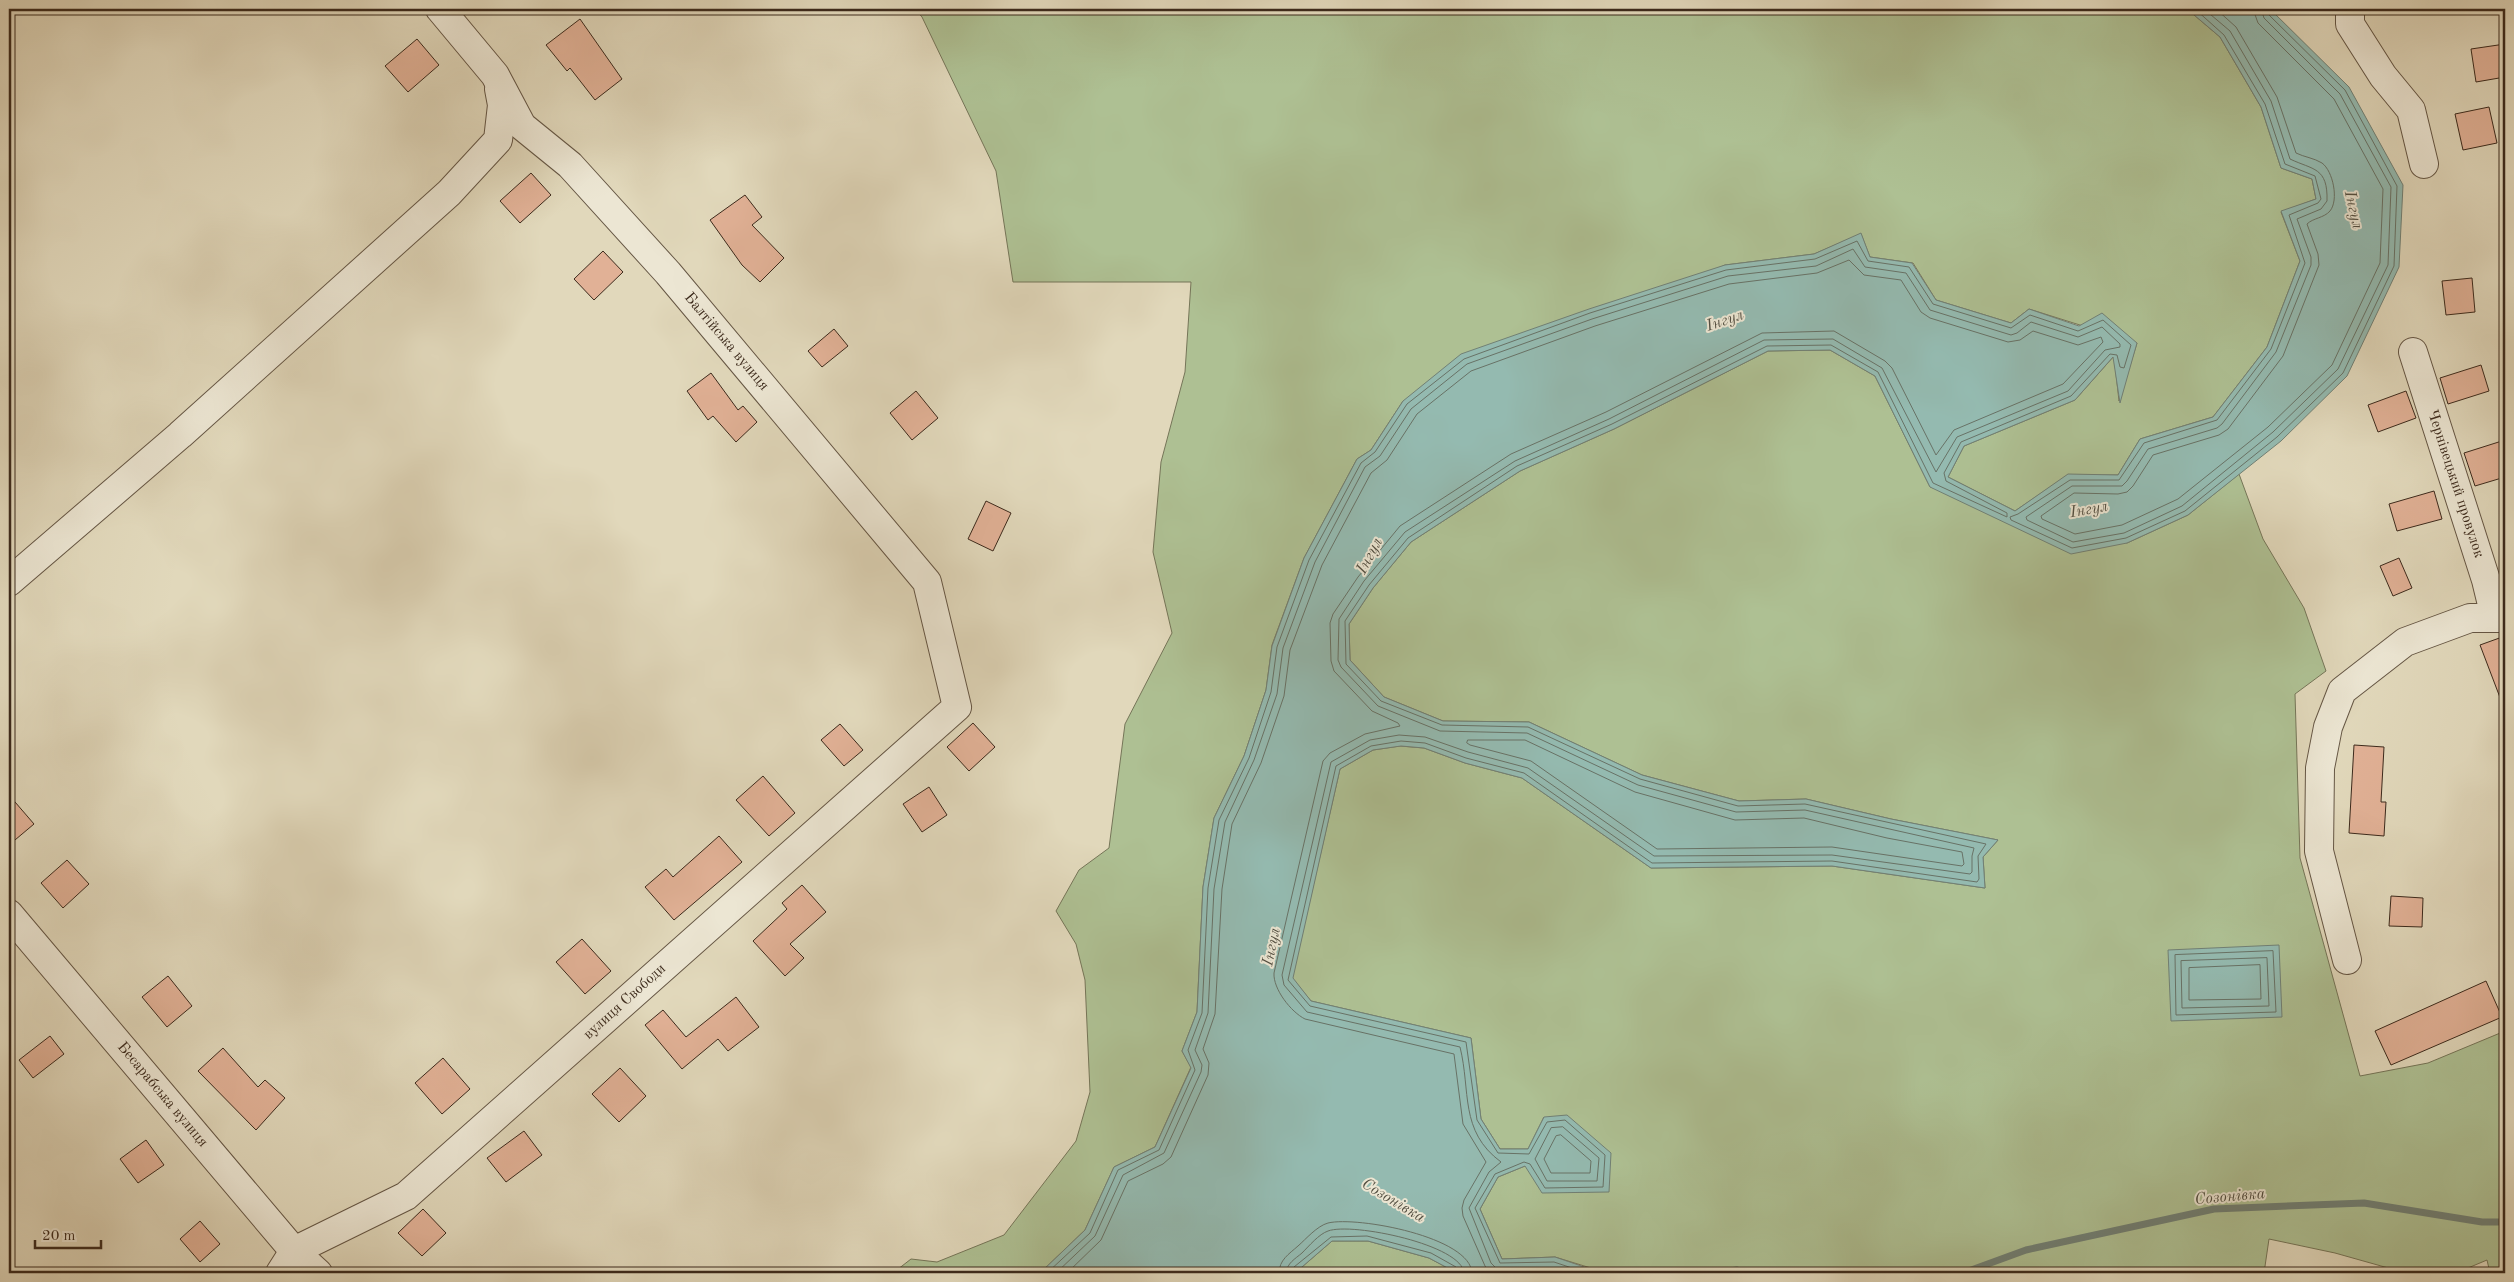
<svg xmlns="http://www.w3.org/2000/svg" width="2514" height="1282" font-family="'Old Standard TT',serif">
<rect width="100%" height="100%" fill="#e1d8bb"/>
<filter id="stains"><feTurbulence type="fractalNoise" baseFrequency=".004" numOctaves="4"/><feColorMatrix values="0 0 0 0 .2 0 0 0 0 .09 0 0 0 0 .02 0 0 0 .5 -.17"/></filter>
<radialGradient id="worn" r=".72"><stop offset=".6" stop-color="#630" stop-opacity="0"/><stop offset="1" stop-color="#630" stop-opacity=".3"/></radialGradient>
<g fill="#aec093" stroke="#757558">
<path d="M 915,9 L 2187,9 L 2220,37 L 2261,107 L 2281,168 L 2312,179 L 2316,199 L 2281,212 L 2300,261 L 2267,347 L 2213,417 L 2140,439 L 2118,475 L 2068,475 L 2015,511 L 1948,477 L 1964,446 L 2075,400 L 2114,356 L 2119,401 L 2137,343 L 2029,309 L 2011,323 L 1936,300 L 1913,263 L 1870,257 L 1861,234 L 1814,254 L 1725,265 L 1403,401 L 1371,450 L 1357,459 L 1304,558 L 1272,645 L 1266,690 L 1244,756 L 1214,818 L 1203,887 L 1197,1012 L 1182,1051 L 1191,1067 L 1155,1147 L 1114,1167 L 1085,1230 L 1040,1273 L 893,1273 L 911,1259 L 937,1262 L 1004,1235 L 1076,1141 L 1090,1092 L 1085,980 L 1076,944 L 1056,911 L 1079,870 L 1109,848 L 1125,724 L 1172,633 L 1153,552 L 1161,462 L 1185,372 L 1191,282 L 1013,282 L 996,171 L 922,17 Z"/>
<path d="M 1830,350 L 1875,376 L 1930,487 L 2127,543 L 2188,515 L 2239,474 L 2263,539 L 2304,608 L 2326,671 L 2295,694 L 2300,858 L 2360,1076 L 2428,1063 L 2505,1031 L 2505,1273 L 2490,1273 L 2487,1260 L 2456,1273 L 2406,1273 L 2335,1253 L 2269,1239 L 2264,1273 L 1607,1273 L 1555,1257 L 1502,1259 L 1480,1209 L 1498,1177 L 1525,1166 L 1544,1117 L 1528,1149 L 1500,1149 L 1481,1119 L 1471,1038 L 1311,1001 L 1292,978 L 1340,769 L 1373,750 L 1400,746 L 1424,748 L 1465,763 L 1522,778 L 1651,868 L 1832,866 L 1985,888 L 1983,857 L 1998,840 L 1891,819 L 1806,799 L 1739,801 L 1642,775 L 1529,722 L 1443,721 L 1384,697 L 1350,660 L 1349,624 L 1373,588 L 1411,542 L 1520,471 L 1614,429 L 1768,351 Z"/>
<path d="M 1332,1241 L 1368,1241 L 1429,1258 L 1457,1273 L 1295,1273 Z"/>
</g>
<g fill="#94bab0" stroke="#718075">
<path d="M 2187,9 L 2270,9 L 2349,87 L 2403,185 L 2399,267 L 2347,376 L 2281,441 L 2188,515 L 2127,543 L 2071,554 L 1930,487 L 1875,376 L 1830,350 L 1768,351 L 1614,429 L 1520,471 L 1411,542 L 1373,588 L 1349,624 L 1350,660 L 1384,697 L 1443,721 L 1529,722 L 1642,775 L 1739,801 L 1806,799 L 1891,819 L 1998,840 L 1983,857 L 1985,888 L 1832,866 L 1651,868 L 1522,778 L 1465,763 L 1424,748 L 1401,746 L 1373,750 L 1340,769 L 1293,978 L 1311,1001 L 1471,1038 L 1481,1119 L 1500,1149 L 1528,1149 L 1544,1117 L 1567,1115 L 1611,1153 L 1609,1192 L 1542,1193 L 1525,1166 L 1498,1177 L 1480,1209 L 1502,1259 L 1555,1257 L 1602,1273 L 1457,1273 L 1429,1258 L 1368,1241 L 1332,1241 L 1295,1273 L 1040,1273 L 1085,1230 L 1114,1167 L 1155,1147 L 1191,1068 L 1182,1051 L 1197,1012 L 1203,887 L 1214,818 L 1244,756 L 1266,690 L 1272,646 L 1304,558 L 1357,459 L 1371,450 L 1403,401 L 1461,354 L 1589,309 L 1725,265 L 1814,254 L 1861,233 L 1870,257 L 1912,263 L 1936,300 L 2011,323 L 2029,309 L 2079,326 L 2102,313 L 2137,343 L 2120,403 L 2113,357 L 2075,400 L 1964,446 L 1948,477 L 2015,511 L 2068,474 L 2118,475 L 2140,439 L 2213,417 L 2267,347 L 2300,261 L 2281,211 L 2316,199 L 2312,179 L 2281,168 L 2261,107 L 2220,37 Z"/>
<path d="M 2279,945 L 2282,1017 L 2171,1021 L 2168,950 Z"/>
</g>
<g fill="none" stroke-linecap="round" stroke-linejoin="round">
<g stroke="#687266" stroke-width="1">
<path d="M 2195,9 L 2224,35 L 2265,104 L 2285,164 L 2315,176 L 2321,199 L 2318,203 L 2289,215 L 2305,263 L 2271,349 L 2217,420 L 2144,443 L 2119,480 L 2070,480 L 2018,514 L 2010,517 L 2011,520 L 2072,548 L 2126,538 L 2185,511 L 2277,437 L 2343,373 L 2394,266 L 2397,186 L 2345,90 L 2268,14 L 2267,9"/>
<path d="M 2204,9 L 2230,31 L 2271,101 L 2290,159 C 2313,170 2328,167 2327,201 L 2321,209 L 2297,219 L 2311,257 L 2311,265 L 2276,352 L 2222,424 L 2217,428 L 2148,449 L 2127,481 L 2122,486 L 2072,486 L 2026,517 L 2027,520 L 2073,542 L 2124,533 L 2182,506 L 2273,432 L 2338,369 L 2388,265 L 2391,187 L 2340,94 L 2264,18 L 2261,9"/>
<path d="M 2216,9 L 2236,27 L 2277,97 L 2296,153 C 2304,157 2314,158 2322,163 C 2333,171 2339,200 2330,211 C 2324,218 2313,218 2307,224 L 2318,254 L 2319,265 L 2283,356 L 2228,429 L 2219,435 L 2153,455 L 2133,486 L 2127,492 L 2118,494 L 2074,493 L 2041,516 L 2042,519 L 2075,534 L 2122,525 L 2178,499 L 2268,427 L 2332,365 L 2380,263 L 2383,189 L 2334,99 L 2258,23 L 2253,9"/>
<path d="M 1468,740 L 1525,740 L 1635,792 L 1735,820 L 1804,818 L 1887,838 L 1962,852 L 1964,864 L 1962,866 L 1832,847 L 1657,849 L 1531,761 L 1470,745 L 1467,743 Z"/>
<path d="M 2273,951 L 2276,1012 L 2176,1015 L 2175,955 Z"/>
<path d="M 2267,958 L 2269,1006 L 2182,1008 L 2181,961 Z"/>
<path d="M 2260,965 L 2261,999 L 2189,1000 L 2189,968 Z"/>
<path d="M 1563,1127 L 1599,1158 L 1597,1181 L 1547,1181 L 1535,1159 L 1551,1128 Z"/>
<path d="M 1561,1135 L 1591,1161 L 1590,1173 L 1551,1173 L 1544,1159 L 1556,1136 Z"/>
<path d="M 1047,1273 L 1090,1233 L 1118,1170 L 1159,1150 L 1195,1070 L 1188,1050 L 1202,1013 L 1208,888 L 1219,820 L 1249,758 L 1271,692 L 1277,647 L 1309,560 L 1361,463 L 1375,452 L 1407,404 L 1464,359 L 1590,313 L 1726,270 L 1815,259 L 1857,241 L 1868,261 L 1909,267 L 1933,304 L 2011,328 L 2030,315 L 2078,331 L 2103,320 L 2131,345 L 2124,368 L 2120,367 L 2117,355 L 2110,354 L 2071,396 L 1961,442 L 1944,473 L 1946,481 L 2007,513 L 2007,517 L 1933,483 L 1878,372 L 1831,345 L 1767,346 L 1612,424 L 1517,466 L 1408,538 L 1369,585 L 1345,621 L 1346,664 L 1381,701 L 1442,725 L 1528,727 L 1640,779 L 1738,806 L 1805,804 L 1986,844 L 1978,856 L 1979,879 L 1977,882 L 1832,861 L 1652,863 L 1524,773 L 1466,758 L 1425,743 L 1401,741 L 1371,746 L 1336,766 L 1288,980 L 1310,1006 L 1466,1042 L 1477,1120 L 1498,1153 L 1529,1154 L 1547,1122 L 1565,1120 L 1605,1155 L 1603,1187 L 1545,1188 L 1530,1164 L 1524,1162 L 1495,1174 L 1475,1208 L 1500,1263 L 1554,1262 L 1587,1273"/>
<path d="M 1056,1273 L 1095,1236 L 1123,1175 L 1164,1153 L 1201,1072 L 1202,1065 L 1195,1050 L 1208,1013 L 1214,889 L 1225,822 L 1254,760 L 1277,694 L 1283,648 L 1315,562 L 1365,467 L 1380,456 L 1411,409 L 1467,364 L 1592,319 L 1728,276 L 1816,266 L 1853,249 L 1865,267 L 1906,273 L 1930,310 L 2011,335 L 2017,333 L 2031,322 L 2078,337 L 2102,327 L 2120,344 L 2120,347 L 2105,350 L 2068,391 L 1957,437 L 1936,472 L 1882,368 L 1833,339 L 1764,340 L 1609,419 L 1515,461 L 1405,532 L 1364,581 L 1339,619 L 1338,660 L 1341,667 L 1378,706 L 1440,731 L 1527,733 L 1638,785 L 1736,812 L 1805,810 L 1974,848 L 1972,856 L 1972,872 L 1970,874 L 1832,855 L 1654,856 L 1528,768 L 1468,752 L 1425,737 L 1399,735 L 1370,740 L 1331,762 L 1282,975 L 1284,985 L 1307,1012 L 1460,1047 C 1471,1091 1459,1131 1501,1162 L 1489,1172 L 1469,1208 L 1491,1263 L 1496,1268 L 1503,1270 L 1553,1269 L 1567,1273"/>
<path d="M 1067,1273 L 1101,1240 L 1128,1181 L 1163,1164 L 1171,1157 L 1208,1075 L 1209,1063 L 1203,1049 L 1215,1014 L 1222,889 L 1232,824 L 1261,763 L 1284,696 L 1290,650 L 1322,565 L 1371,473 L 1387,460 L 1417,414 L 1471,371 L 1595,326 L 1729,284 L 1817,273 L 1849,260 L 1864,275 L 1901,280 L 1921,312 L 1930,318 L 2008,342 L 2020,340 L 2033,331 L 2078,345 L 2101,337 L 2103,342 L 2063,384 L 1954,430 L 1936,455 L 1892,368 L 1885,361 L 1834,331 L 1762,333 L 1606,412 L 1511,454 L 1400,526 L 1358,577 L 1333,614 L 1330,623 L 1331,661 L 1334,671 L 1372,711 L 1398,723 L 1400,726 L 1365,734 L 1330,753 L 1323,761 L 1274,973 C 1273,989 1291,1012 1305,1019 L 1454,1054 L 1463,1124 L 1486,1162 L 1464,1200 L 1462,1208 L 1463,1216 L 1485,1266 L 1490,1273"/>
<path d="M 1279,1273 C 1279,1260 1289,1254 1298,1246 C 1306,1239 1317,1226 1328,1223 C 1357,1216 1471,1237 1472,1273"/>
<path d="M 1286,1273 C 1287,1263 1295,1259 1302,1253 C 1309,1246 1319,1234 1328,1231 C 1352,1222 1463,1245 1464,1273"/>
<path d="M 1292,1273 L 1294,1267 L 1331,1237 L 1367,1236 L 1431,1253 L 1456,1267 L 1458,1273"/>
</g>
<g stroke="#718075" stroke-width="7">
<path d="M 1715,1273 L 1737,1270 L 1740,1273"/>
<path d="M 1963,1273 L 2026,1250 L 2214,1209 L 2364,1203 L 2482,1222 L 2505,1222"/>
</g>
</g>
<g fill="#e1b196" stroke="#3c2a1c">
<path d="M 580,19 L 622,79 L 595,100 L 570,68 L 567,71 L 546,45 Z"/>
<path d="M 417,39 L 439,65 L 408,92 L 385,66 Z"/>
<path d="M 2505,44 L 2505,77 L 2476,82 L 2471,49 Z"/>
<path d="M 2489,107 L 2497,143 L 2463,150 L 2455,114 Z"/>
<path d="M 531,173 L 551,195 L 520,223 L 500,201 Z"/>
<path d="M 745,195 L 762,217 L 752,225 L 784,258 L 760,282 L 742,265 L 710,220 Z"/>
<path d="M 603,251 L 623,272 L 594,300 L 574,279 Z"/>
<path d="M 2472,278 L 2475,312 L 2446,315 L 2442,281 Z"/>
<path d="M 834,329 L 848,346 L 822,367 L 808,351 Z"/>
<path d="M 2481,365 L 2489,391 L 2448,404 L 2440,378 Z"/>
<path d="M 711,373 L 738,410 L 743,406 L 757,422 L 736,442 L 713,416 L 708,420 L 687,391 Z"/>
<path d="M 916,391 L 938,418 L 912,440 L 890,413 Z"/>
<path d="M 2406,391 L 2416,418 L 2378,432 L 2368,405 Z"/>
<path d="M 2505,440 L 2505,477 L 2475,486 L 2464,453 Z"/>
<path d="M 2434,491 L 2442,519 L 2397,531 L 2389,504 Z"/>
<path d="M 986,501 L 1011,513 L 993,551 L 968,539 Z"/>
<path d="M 2399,558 L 2412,588 L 2393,596 L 2380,566 Z"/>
<path d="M 2505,636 L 2505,708 L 2504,708 L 2480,645 Z"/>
<path d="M 973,723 L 995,747 L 969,771 L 947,747 Z"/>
<path d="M 840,724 L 863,750 L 844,766 L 821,740 Z"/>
<path d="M 2354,745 L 2384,747 L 2381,802 L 2386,802 L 2384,836 L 2349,833 Z"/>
<path d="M 763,776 L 795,813 L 769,836 L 736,800 Z"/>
<path d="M 929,787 L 947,815 L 922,832 L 903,804 Z"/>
<path d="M 9,795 L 34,824 L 9,845 Z"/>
<path d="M 719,836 L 742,862 L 674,920 L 645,887 L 666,869 L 673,877 Z"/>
<path d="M 67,860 L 89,884 L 63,908 L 41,883 Z"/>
<path d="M 802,885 L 826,912 L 790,944 L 804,958 L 785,976 L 753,941 L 787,909 L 782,903 Z"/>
<path d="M 2391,896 L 2423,898 L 2422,927 L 2389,926 Z"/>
<path d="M 582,939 L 611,971 L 585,994 L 556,962 Z"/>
<path d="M 168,976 L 192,1006 L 167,1027 L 142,997 Z"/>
<path d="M 2486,981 L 2502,1017 L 2391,1065 L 2375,1031 Z"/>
<path d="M 736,997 L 759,1027 L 728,1051 L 718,1039 L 682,1069 L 645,1025 L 663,1010 L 686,1037 Z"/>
<path d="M 50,1036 L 64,1054 L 33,1078 L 19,1060 Z"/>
<path d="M 223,1048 L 258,1087 L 265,1080 L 285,1098 L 256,1130 L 198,1071 Z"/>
<path d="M 443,1058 L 470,1089 L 442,1114 L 415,1083 Z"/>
<path d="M 620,1068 L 646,1096 L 619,1122 L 592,1094 Z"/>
<path d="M 524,1131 L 542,1155 L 506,1182 L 487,1158 Z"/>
<path d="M 146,1140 L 164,1165 L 138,1183 L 120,1159 Z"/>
<path d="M 423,1209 L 446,1233 L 422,1256 L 398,1233 Z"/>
<path d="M 200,1221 L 220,1244 L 200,1262 L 180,1239 Z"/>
</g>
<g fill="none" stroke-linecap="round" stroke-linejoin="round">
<defs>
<g id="minor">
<path d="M 2350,9 L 2350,24 L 2383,76 L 2411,110 L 2424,164"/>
<path d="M 2413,352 L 2486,580 L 2495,617"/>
<path d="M 9,582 L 180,435 L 449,193 L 498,140 L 502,105 L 499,89"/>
<path d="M 9,914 L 294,1251 L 318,1273"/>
<path d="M 2347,960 L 2319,851 L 2320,768 L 2328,727 L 2342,691 L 2405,642 L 2470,618 L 2505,618"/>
<path d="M 280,1273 L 294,1251 L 406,1196 L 957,707 L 927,582 L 668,273 L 570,165 L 522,126 L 495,75 L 440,9"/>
</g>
</defs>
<use href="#minor" stroke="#655644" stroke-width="30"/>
<use href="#minor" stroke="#ece6d3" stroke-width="28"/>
</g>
<g text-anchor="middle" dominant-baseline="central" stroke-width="4" stroke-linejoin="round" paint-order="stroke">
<g font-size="15" fill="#3c2a1c" stroke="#ece6d3">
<text transform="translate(726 342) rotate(50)">Балтійська вулиця</text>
<text transform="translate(2455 484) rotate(72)">Чернівецький провулок</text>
<text transform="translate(625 1002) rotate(-42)">вулиця Свободи</text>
<text transform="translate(162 1095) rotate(50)">Бесарабська вулиця</text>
</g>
<g font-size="16" font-style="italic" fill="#524e41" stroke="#ece6d3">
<text transform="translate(2353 210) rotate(77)">Інгул</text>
<text transform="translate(1725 321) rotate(-19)">Інгул</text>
<text transform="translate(2089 510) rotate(-10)">Інгул</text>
<text transform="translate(1370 556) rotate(-62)">Інгул</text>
<text transform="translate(1272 947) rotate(-78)">Інгул</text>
<text transform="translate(2230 1197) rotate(-5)">Созонівка</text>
<text transform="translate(1393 1201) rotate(31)">Созонівка</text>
</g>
</g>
<rect width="2514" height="1282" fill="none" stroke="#e1d8bb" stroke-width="30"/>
<rect x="10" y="10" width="2494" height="1262" fill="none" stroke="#3c2a1c" stroke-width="2.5"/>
<rect x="15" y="15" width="2484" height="1252" fill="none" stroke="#3c2a1c"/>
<path d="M35 1240v8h66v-8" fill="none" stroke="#3c2a1c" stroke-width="2.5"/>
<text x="42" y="1240" font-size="15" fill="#3c2a1c" stroke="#ece6d3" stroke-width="4" paint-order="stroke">20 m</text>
<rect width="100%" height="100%" filter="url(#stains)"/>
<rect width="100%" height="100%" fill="url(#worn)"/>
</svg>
